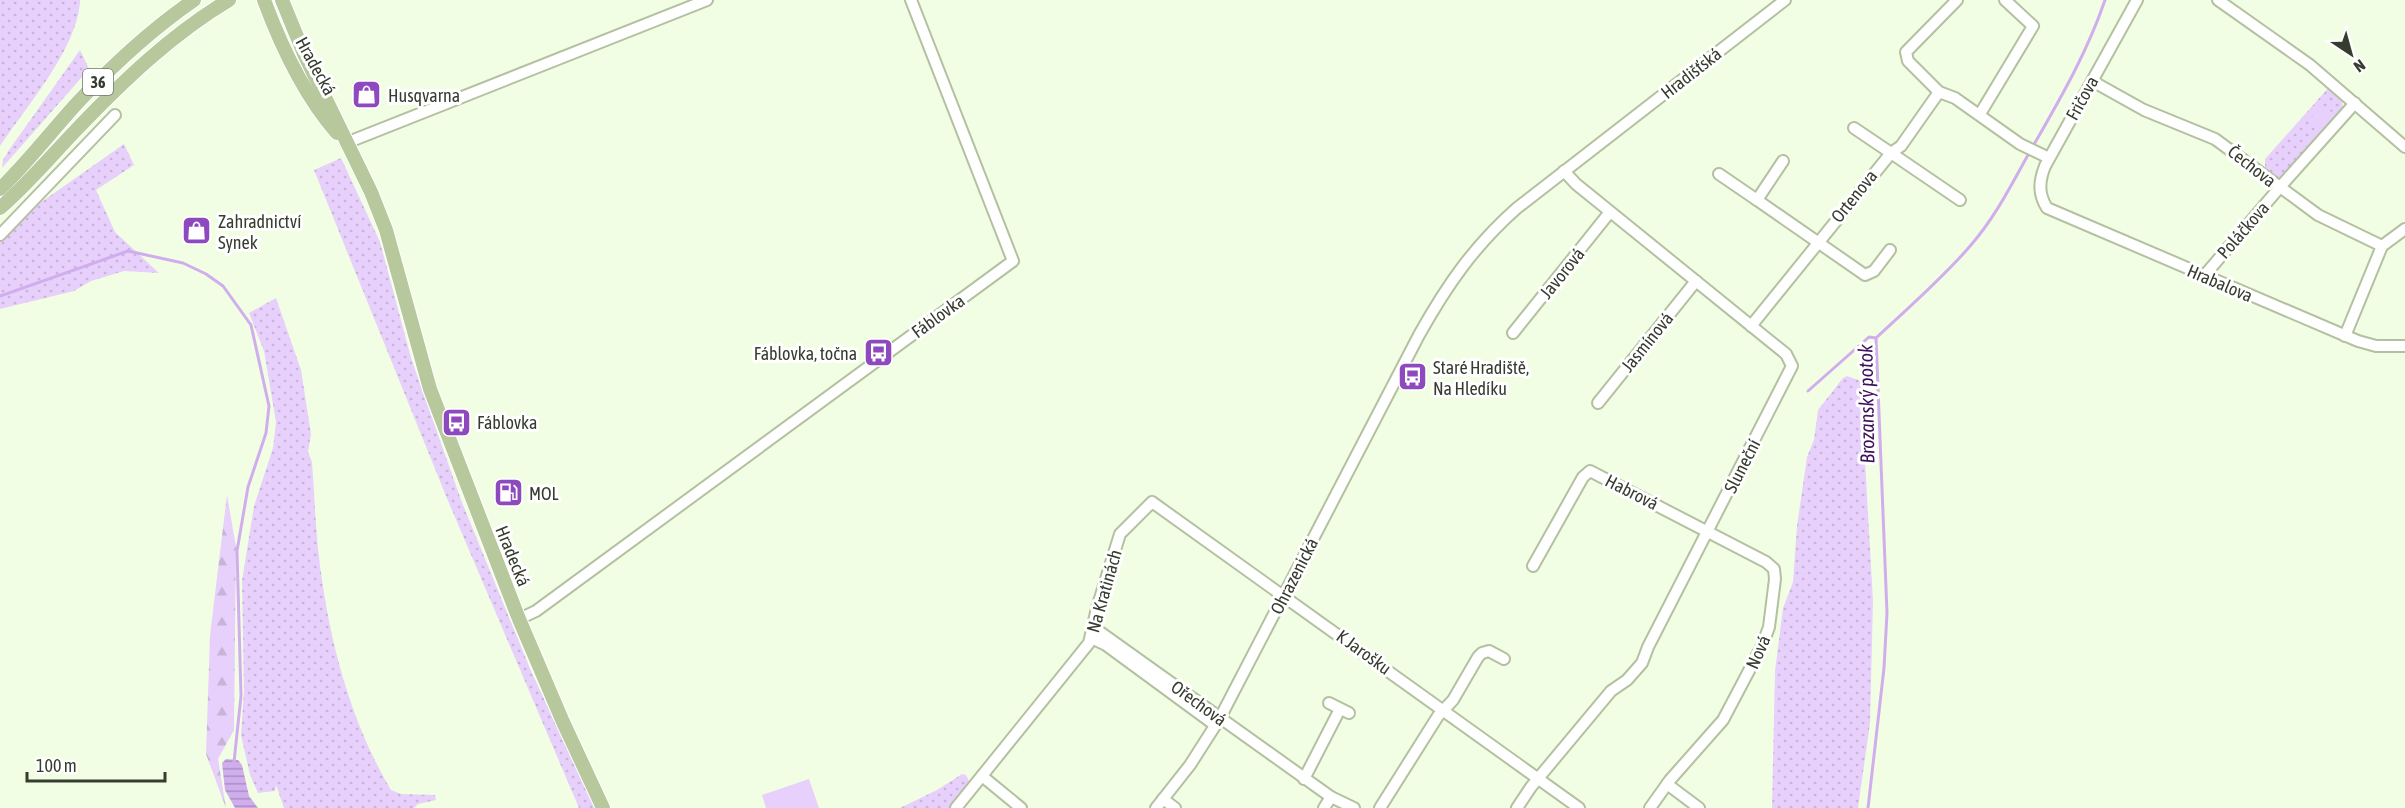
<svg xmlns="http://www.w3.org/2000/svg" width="2405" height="808" font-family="'Asap Condensed',sans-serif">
<defs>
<pattern id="grass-dots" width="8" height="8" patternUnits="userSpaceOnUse" patternTransform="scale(1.5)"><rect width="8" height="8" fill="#e7d0fb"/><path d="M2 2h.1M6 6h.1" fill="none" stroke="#c7b4d7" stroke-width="1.8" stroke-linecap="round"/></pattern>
<pattern id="forest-firs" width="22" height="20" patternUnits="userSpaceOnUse" patternTransform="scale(1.5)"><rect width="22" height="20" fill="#e7d0fb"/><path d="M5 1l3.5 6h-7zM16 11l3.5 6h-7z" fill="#c7b4d7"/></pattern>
<pattern id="water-rules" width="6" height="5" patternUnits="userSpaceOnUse" patternTransform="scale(1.5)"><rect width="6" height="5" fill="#d0aeee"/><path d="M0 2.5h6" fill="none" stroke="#aa8fc1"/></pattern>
</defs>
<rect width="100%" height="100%" fill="#f2fee3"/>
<g fill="url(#grass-dots)">
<path d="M 0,0 L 80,0 L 80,3 C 76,50 26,107 0,146 Z"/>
<path d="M 80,50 L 89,69 L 2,168 L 3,160 L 9,150 Z"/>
<path d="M 2330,86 L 2342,99 L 2343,112 L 2284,177 L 2276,178 L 2265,169 L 2265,159 Z"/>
<path d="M 124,144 L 134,165 L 96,190 L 115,232 L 159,273 L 124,271 L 91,281 L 74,291 L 0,309 L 0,231 Z"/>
<path d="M 341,158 L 380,242 L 411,358 L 461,500 L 531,671 L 595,808 L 579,808 L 446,496 L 314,170 Z"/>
<path d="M 276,298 L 301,370 L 311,434 L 308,452 L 312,462 C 315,504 316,545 323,586 C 333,655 355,730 391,790 L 401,794 L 435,795 L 436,800 L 418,804 L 414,808 L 284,808 L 276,785 L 275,791 L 258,793 L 250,775 L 241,735 L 244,691 L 242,581 L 254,506 L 273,448 L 276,422 L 264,351 L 249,313 Z"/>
<path d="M 1847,376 L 1861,381 L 1866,391 L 1868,400 L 1864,444 L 1873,601 L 1870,723 L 1858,808 L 1772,808 L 1775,671 L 1783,608 L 1793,582 L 1797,526 L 1807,457 L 1814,440 L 1818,410 L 1843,378 Z"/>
<path d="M 962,774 L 966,775 L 970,783 L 949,808 L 900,808 L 937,790 Z"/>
</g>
<path fill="url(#forest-firs)" d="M 227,495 L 236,547 L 234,730 L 218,759 L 226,808 L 206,754 L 210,635 Z"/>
<g fill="#e7d0fb">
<path d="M 2323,105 L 2334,114 L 2321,129 L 2310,119 Z"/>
<path d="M 809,779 L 819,808 L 766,808 L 762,795 Z"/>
</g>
<path fill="url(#water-rules)" d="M 226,759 L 238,760 L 242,765 L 249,796 L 258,808 L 235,808 L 225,790 L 222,763 Z"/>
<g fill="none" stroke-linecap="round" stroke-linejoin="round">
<g stroke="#d0aeee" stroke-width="3">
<path d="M 0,296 L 128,251 L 183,263 L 206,274 L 223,286 L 251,325 L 269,406 L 266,433 L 248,487 L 237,551 L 241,696 L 234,762"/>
<path d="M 1808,391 L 1869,337 L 1876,338"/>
<path d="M 1868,808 L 1884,668 L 1887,613 L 1876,338 C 1908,308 1943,278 1971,245 C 1997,215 2013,181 2032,148 C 2060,99 2087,53 2105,0"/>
</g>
<defs>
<g id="minor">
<path d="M 2137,0 L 2045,166 C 2039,181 2038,194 2047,208 L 2358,341 L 2376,346 L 2405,346"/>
<path d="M 2218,0 L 2310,65 L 2405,147"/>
<path d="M 2092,81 L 2144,110 L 2215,139 L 2318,215 L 2382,246 L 2405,229"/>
<path d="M 1939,92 L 1955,98 L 2020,144 L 2049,158"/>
<path d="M 1980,114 L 2033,26 L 2005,0"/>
<path d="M 1854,128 L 1891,153 L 1901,146 L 1939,92 L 1908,61 L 1906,52 L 1957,0"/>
<path d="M 346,143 L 707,0"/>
<path d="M 1719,174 L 1757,200 L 1783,161"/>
<path d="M 1757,200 L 1865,275 L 1874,271 L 1890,250"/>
<path d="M 0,235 L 115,115"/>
<path d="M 2204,276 L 2280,187 L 2355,103"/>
<path d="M 1751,326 L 1891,153 L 1960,200"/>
<path d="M 1513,333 L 1610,212"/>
<path d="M 2345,336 L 2382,246"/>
<path d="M 1598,403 L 1696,281"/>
<path d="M 1533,566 L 1583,477 L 1590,471 L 1766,562 L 1774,569 L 1775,579 L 1769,627 L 1762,646 L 1723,720 L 1670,780 L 1650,808"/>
<path d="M 519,619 L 536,611 L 1013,261 L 911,0"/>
<path d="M 1093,627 L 1331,797"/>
<path d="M 1091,638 L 1106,645 L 1215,725"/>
<path d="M 1329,703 L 1349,713"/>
<path d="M 982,776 L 1021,808"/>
<path d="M 1304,779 L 1340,709"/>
<path d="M 1667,784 L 1699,808"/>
<path d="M 1163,799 L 1175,808"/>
<path d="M 956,808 L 1089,643 L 1097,608 L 1120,534 L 1152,502 L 1579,808"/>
<path d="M 1156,808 L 1190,765 L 1220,718 L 1419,335 C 1447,285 1474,246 1517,208 L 1785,0"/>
<path d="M 1324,808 L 1331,797 L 1354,808"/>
<path d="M 1380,808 L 1438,716 L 1453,700 L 1478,657 L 1482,653 L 1489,651 L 1504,659"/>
<path d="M 1517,808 L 1531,787 L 1611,691 L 1627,680 L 1642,663 L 1648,647 L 1792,366 L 1786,354 L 1576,184 L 1564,171"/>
</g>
<g id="major">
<path d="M 264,0 C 281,46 304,95 337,133"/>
<path d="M 282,0 L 305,56 L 371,192 L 386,230 L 430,389 L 519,619 L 563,722 L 603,808"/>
<path d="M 0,189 C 29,161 53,129 80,100 C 115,63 152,29 194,0"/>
<path d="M 0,208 C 28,184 52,155 77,129 C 123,81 172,34 229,0"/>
</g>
</defs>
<use href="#minor" stroke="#b3c1a1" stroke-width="14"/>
<use href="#major" stroke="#fff" stroke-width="16"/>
<use href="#minor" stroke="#fff" stroke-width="10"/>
<use href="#major" stroke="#b7c89d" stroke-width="14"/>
</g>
<defs>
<symbol id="shop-square" viewBox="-11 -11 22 22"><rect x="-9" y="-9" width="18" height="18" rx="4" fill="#8d49bd" stroke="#fff"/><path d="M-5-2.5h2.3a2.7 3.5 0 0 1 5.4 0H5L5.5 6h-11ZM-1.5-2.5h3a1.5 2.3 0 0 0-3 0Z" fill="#fff"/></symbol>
<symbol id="bus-square" viewBox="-11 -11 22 22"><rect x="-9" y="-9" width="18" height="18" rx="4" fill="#8d49bd" stroke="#fff"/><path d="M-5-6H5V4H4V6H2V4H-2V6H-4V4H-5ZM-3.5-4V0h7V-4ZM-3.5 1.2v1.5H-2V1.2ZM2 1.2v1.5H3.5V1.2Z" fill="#fff"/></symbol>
<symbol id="fuel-square" viewBox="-11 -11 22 22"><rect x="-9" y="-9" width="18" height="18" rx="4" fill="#8d49bd" stroke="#fff"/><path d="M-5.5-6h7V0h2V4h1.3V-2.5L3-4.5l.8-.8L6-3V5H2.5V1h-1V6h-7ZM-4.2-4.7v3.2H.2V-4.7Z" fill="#fff"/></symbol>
</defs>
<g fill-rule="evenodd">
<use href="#shop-square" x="350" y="78" width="33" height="33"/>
<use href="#shop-square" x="180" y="214" width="33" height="33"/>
<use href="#bus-square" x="862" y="336" width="33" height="33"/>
<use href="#bus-square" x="1396" y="360" width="33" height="33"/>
<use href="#bus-square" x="440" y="406" width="33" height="33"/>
<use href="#fuel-square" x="492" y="476" width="33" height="33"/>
</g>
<g text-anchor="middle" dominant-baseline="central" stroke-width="6" stroke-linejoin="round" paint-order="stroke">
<rect fill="#fff" stroke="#72766d" stroke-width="1.5" x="83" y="69" width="30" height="26" rx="4.5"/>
<g font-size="16" font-weight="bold" fill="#363c2f">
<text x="98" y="82">36</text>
</g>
<g font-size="18" fill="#363c2f" stroke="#fff">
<text transform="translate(316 66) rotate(61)">Hradecká</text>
<text transform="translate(1691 73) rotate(-38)">Hradišťská</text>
<text transform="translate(2082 98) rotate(-61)">Fričova</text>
<text transform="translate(2252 166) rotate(38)">Čechova</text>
<text transform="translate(1854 196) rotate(-51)">Ortenova</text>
<text transform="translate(2243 230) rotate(-49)">Poláčkova</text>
<text transform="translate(1562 273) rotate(-51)">Javorová</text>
<text transform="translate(2220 283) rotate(23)">Hrabalova</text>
<text transform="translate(938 316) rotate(-36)">Fáblovka</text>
<text transform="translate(1647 342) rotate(-51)">Jasmínová</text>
<text transform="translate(1742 466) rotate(-63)">Sluneční</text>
<text transform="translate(1632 492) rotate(27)">Habrová</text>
<text transform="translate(513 556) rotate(68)">Hradecká</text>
<text transform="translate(1294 576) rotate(-63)">Ohrazenická</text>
<text transform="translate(1104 591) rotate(-74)">Na Kratinách</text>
<text transform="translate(1364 652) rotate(36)">K Jarošku</text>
<text transform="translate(1758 652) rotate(-66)">Nová</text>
<text transform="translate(1199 703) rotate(36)">Ořechová</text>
</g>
<g font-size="18" fill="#363c2f" stroke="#fff" text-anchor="start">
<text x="388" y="95">Husqvarna</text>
<text x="218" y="221">Zahradnictví<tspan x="218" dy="21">Synek</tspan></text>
<text x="857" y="353" text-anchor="end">Fáblovka, točna</text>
<text x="1433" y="367">Staré Hradiště,<tspan x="1433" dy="21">Na Hledíku</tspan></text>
<text x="477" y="422">Fáblovka</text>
<text x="529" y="493">MOL</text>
</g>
<g font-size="20" font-style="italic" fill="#3e105a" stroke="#fff">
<text transform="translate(1866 404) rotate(-91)">Brozanský potok</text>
</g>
</g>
<g transform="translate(2351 54) rotate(144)" stroke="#ffffff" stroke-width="4.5" paint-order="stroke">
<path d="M0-4.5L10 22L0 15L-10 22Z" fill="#363c2f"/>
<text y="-9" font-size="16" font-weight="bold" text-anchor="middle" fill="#363c2f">N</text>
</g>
<path d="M27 772v9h138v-9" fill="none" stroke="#363c2f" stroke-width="3"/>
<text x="36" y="772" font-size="18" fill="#363c2f" stroke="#ffffff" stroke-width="4.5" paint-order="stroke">100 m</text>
</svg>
